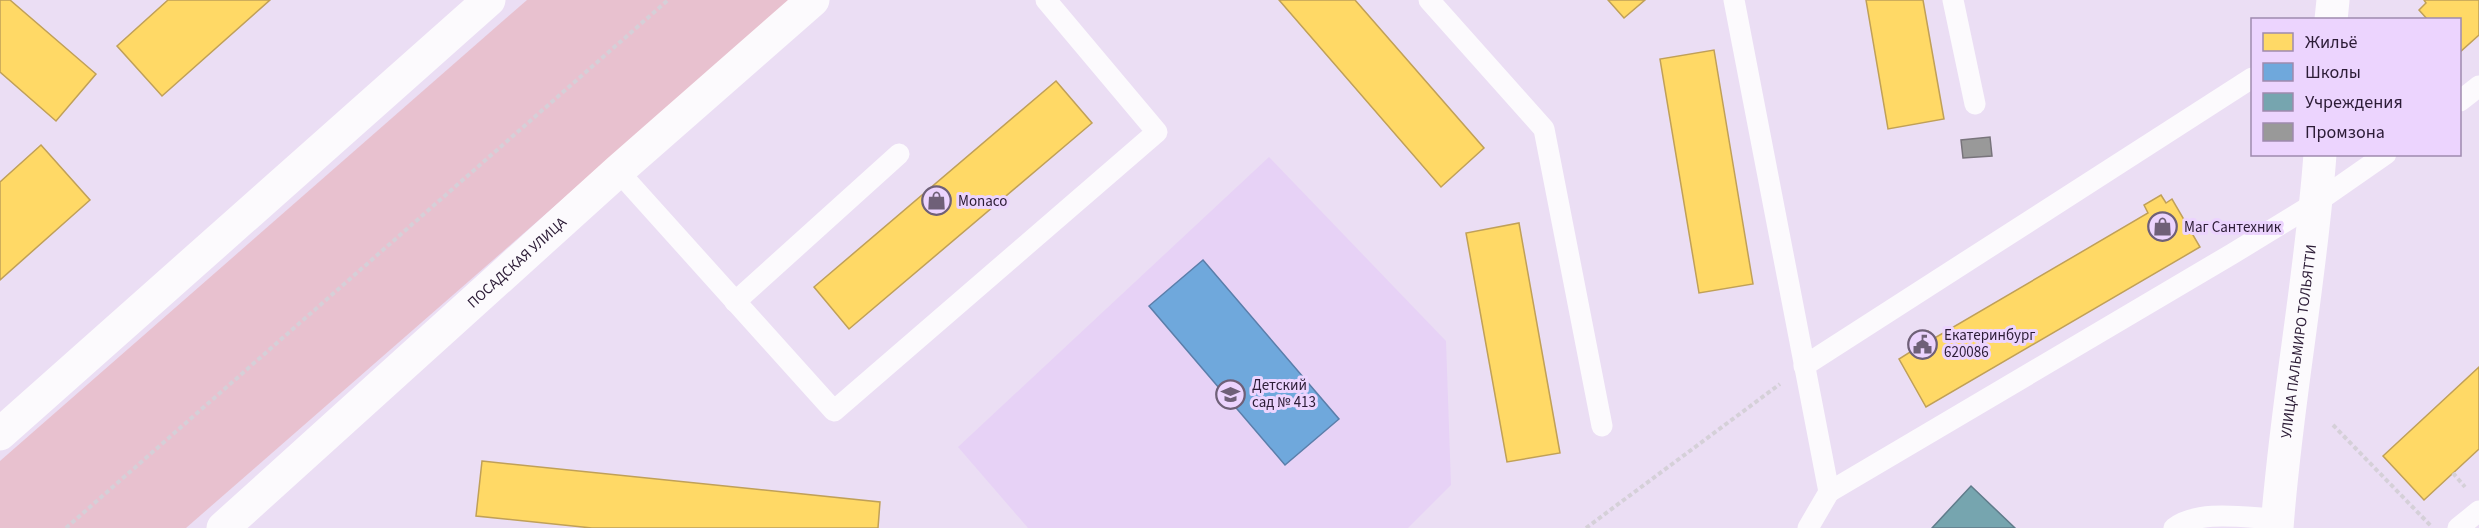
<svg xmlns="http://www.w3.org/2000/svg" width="2479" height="528" font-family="'Source Sans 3',sans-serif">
<rect width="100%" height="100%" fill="#ebdef4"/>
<path fill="#e7d2f6" d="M 1269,157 L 1446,341 L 1451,485 L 1408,528 L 1028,528 L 958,447 Z"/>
<path fill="#e8c1cf" d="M 527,0 L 791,0 L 186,528 L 0,528 L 0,461 Z"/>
<g fill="#ffd966" stroke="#c0a058" stroke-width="1.5">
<path d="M 0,0 L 10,0 L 96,74 L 56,121 L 0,72 Z"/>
<path d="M 168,0 L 270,0 L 162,96 L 117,46 Z"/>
<path d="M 1279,0 L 1355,0 L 1484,148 L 1441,187 Z"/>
<path d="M 1608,0 L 1645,0 L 1624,18 Z"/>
<path d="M 1866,0 L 1923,0 L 1944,119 L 1888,129 Z"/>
<path d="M 2424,0 L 2479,0 L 2479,35 L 2460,52 L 2460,20 L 2428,20 L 2419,10 L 2426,3 Z"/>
<path d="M 1714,50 L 1753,284 L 1699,293 L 1660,59 Z"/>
<path d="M 1056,81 L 1092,123 L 849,329 L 814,287 Z"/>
<path d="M 41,145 L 90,200 L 0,280 L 0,182 Z"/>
<path d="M 2161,195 L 2166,203 L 2172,199 L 2200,247 L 1926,407 L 1899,359 L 1915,349 L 1911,341 L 1928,331 L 1933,339 L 2148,213 L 2144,205 Z"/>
<path d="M 1519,223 L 1560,453 L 1507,462 L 1466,233 Z"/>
<path d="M 2479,367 L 2479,449 L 2424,500 L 2383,456 Z"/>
<path d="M 482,461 L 880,502 L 878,528 L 592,528 L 476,516 Z"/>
</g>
<path fill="#6fa8dc" stroke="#5b7eaa" stroke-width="1.5" d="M 1203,260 L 1339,419 L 1285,465 L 1149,306 Z"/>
<path fill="#76a5af" stroke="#607c8b" stroke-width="1.5" d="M 1971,486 L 2015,528 L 1932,528 Z"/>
<path fill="#999" stroke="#78747b" stroke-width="1.5" d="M 1990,137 L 1992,156 L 1963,158 L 1961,140 Z"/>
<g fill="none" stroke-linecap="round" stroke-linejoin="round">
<g stroke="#d5d0d8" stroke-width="4" stroke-dasharray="4.5 3" stroke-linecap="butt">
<path d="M 2333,425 L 2431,526"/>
<path d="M 2453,473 L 2465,487"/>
<path d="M 66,528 L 668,0"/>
<path d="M 1586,528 L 1780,384"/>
</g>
<g stroke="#fcfafd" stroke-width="21">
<path d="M 1429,0 L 1544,129 L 1602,426"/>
<path d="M 1734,0 L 1829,492 L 2232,254 L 2317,202 L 2386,154"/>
<path d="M 1953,0 L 1975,104"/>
<path d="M 2460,101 L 2479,86"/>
<path d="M 618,171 L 834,411 L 1157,132 L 1046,0"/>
<path d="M 735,302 L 899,154"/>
<path d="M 1804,366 L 2252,78"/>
<path d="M 1808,528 L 1829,492"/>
<path d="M 2174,528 C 2199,509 2247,518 2278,519"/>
<path d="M 2458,528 L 2479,511"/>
</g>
<g stroke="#fcfafd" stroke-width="33">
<path d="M 2331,20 L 2333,0"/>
<path id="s1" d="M 2277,528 C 2286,403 2311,280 2320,154"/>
</g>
<g stroke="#fcfafd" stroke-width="33">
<path d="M 0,434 L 489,0"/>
<path id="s2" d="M 223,528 L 618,171 L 813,0"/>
</g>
</g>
<defs>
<symbol id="shop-ring" viewBox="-11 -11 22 22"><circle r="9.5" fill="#ecd4fe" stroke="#6f6078" stroke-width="1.5"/><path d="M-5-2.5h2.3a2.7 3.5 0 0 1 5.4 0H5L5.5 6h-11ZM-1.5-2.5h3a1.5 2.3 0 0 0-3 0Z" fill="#6f6078"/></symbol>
<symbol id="civic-ring" viewBox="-11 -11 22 22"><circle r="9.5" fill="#ecd4fe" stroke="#6f6078" stroke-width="1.5"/><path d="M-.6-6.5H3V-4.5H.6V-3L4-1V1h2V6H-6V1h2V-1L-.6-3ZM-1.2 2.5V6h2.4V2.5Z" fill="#6f6078"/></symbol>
<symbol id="school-ring" viewBox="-11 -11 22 22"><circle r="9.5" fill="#ecd4fe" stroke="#6f6078" stroke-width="1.5"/><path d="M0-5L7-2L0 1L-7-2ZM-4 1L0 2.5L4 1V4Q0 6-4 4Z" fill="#6f6078"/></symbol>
</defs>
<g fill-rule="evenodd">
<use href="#shop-ring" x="920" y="184" width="33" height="33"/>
<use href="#shop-ring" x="2146" y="210" width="33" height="33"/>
<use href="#civic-ring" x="1906" y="328" width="33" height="33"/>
<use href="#school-ring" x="1214" y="378" width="33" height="33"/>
</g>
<g text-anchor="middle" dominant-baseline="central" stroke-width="6" stroke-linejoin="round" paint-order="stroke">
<g font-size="15" fill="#2c1c36" stroke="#ecd4fe" text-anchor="start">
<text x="958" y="201">Monaco</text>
<text x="2184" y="227">Маг Сантехник</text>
<text x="1944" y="335">Екатеринбург<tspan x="1944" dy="17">620086</tspan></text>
<text x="1252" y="385">Детский<tspan x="1252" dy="17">сад № 413</tspan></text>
</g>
<g font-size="15" fill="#2c1c36" stroke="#ecd4fe">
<text stroke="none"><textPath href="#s2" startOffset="396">ПОСАДСКАЯ УЛИЦА</textPath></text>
<text stroke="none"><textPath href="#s1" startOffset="188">УЛИЦА ПАЛЬМИРО ТОЛЬЯТТИ</textPath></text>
</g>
</g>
<rect x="2251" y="18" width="210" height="138" fill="#ecd4fe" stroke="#9f8aae" stroke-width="1.5"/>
<rect x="2263" y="33" width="30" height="18" fill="#ffd966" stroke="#9f8aae" stroke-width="1.5"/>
<text x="2305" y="48" font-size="18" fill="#2c1c36">Жильё</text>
<rect x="2263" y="63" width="30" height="18" fill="#6fa8dc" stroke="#9f8aae" stroke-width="1.5"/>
<text x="2305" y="78" font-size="18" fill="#2c1c36">Школы</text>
<rect x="2263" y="93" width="30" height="18" fill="#76a5af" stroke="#9f8aae" stroke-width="1.5"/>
<text x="2305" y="108" font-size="18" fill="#2c1c36">Учреждения</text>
<rect x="2263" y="123" width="30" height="18" fill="#999999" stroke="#9f8aae" stroke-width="1.5"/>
<text x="2305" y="138" font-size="18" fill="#2c1c36">Промзона</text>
</svg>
